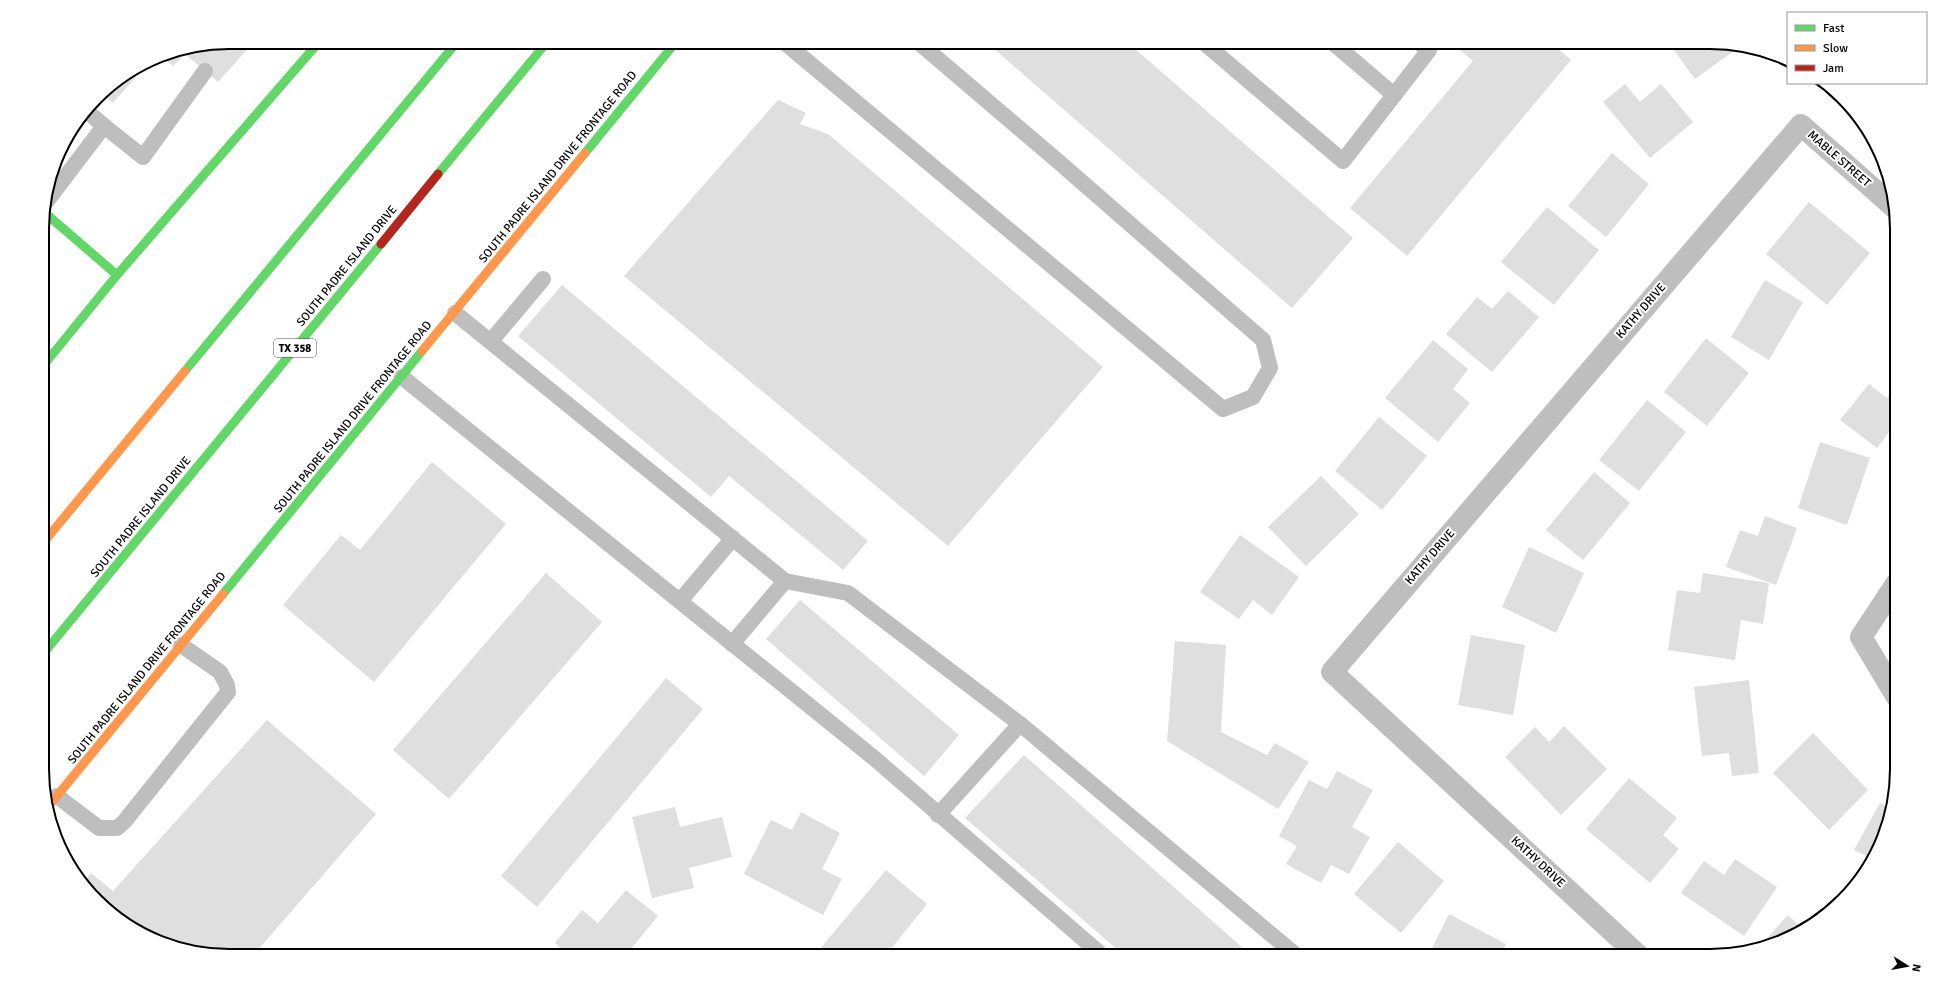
<svg xmlns="http://www.w3.org/2000/svg" width="1939" height="998" font-family="Signika,sans-serif">
<rect width="100%" height="100%" fill="#fff"/>
<g fill="#dfdfdf">
<path d="M 229,42 L 254,42 L 218,82 L 185,54 L 173,66 L 161,56 Z"/>
<path d="M 986,42 L 1127,42 L 1353,238 L 1292,308 Z"/>
<path d="M 1456,42 L 1550,42 L 1571,60 L 1407,256 L 1350,208 L 1473,61 L 1454,45 Z"/>
<path d="M 1668,42 L 1710,42 L 1738,48 L 1695,79 Z"/>
<path d="M 149,62 L 113,103 L 102,93 L 106,89 Z"/>
<path d="M 1625,84 L 1640,102 L 1661,84 L 1693,122 L 1650,158 L 1603,102 Z"/>
<path d="M 778,100 L 806,113 L 800,124 L 828,134 L 1103,367 L 948,546 L 624,276 Z"/>
<path d="M 1612,153 L 1649,184 L 1606,237 L 1568,206 Z"/>
<path d="M 1809,202 L 1870,253 L 1827,305 L 1766,254 Z"/>
<path d="M 1547,207 L 1599,250 L 1554,305 L 1501,262 Z"/>
<path d="M 1765,280 L 1803,302 L 1769,360 L 1731,337 Z"/>
<path d="M 562,285 L 868,541 L 843,570 L 729,476 L 711,497 L 518,336 Z"/>
<path d="M 1508,291 L 1539,317 L 1492,372 L 1446,334 L 1477,297 L 1492,309 Z"/>
<path d="M 1706,338 L 1749,373 L 1707,426 L 1664,392 Z"/>
<path d="M 1433,340 L 1468,369 L 1453,389 L 1470,403 L 1438,442 L 1385,398 Z"/>
<path d="M 1869,384 L 1887,398 L 1896,387 L 1896,423 L 1877,448 L 1840,420 Z"/>
<path d="M 1647,400 L 1686,432 L 1639,491 L 1599,460 Z"/>
<path d="M 1379,417 L 1427,456 L 1382,510 L 1335,471 Z"/>
<path d="M 1820,442 L 1870,458 L 1847,525 L 1798,508 Z"/>
<path d="M 432,462 L 506,524 L 374,682 L 283,605 L 341,535 L 360,550 Z"/>
<path d="M 1594,472 L 1630,503 L 1583,560 L 1546,530 Z"/>
<path d="M 1321,476 L 1359,514 L 1306,566 L 1268,527 Z"/>
<path d="M 1765,516 L 1797,528 L 1776,585 L 1726,567 L 1740,530 L 1758,536 Z"/>
<path d="M 1240,535 L 1299,577 L 1272,615 L 1253,600 L 1239,619 L 1200,592 Z"/>
<path d="M 1529,547 L 1584,573 L 1556,633 L 1502,607 Z"/>
<path d="M 546,573 L 602,622 L 449,799 L 393,750 Z"/>
<path d="M 1703,573 L 1769,583 L 1763,624 L 1741,620 L 1735,660 L 1668,650 L 1677,590 L 1700,593 Z"/>
<path d="M 800,600 L 959,735 L 924,776 L 766,639 Z"/>
<path d="M 1471,635 L 1525,645 L 1513,715 L 1458,705 Z"/>
<path d="M 1175,641 L 1226,645 L 1221,732 L 1267,755 L 1275,743 L 1309,762 L 1278,809 L 1167,741 Z"/>
<path d="M 666,678 L 703,709 L 537,907 L 501,876 Z"/>
<path d="M 1749,680 L 1759,773 L 1732,776 L 1729,753 L 1702,756 L 1694,687 Z"/>
<path d="M 267,720 L 376,814 L 256,952 L 260,956 L 229,956 L 146,937 L 82,884 L 91,873 L 113,891 Z"/>
<path d="M 1564,726 L 1607,769 L 1561,815 L 1505,757 L 1535,727 L 1549,742 Z"/>
<path d="M 1813,733 L 1868,790 L 1829,830 L 1773,773 Z"/>
<path d="M 1024,755 L 1252,956 L 1125,956 L 965,818 Z"/>
<path d="M 1337,771 L 1373,790 L 1352,827 L 1370,837 L 1349,874 L 1331,865 L 1321,883 L 1286,864 L 1297,846 L 1279,836 L 1309,780 L 1327,789 Z"/>
<path d="M 1629,778 L 1677,818 L 1663,835 L 1679,849 L 1650,883 L 1586,829 Z"/>
<path d="M 1880,803 L 1888,807 L 1878,852 L 1873,859 L 1854,850 Z"/>
<path d="M 675,807 L 680,827 L 722,817 L 732,857 L 689,868 L 694,888 L 652,898 L 632,817 Z"/>
<path d="M 801,812 L 840,833 L 822,869 L 842,879 L 823,915 L 744,874 L 771,820 L 792,830 Z"/>
<path d="M 1398,842 L 1444,881 L 1401,933 L 1354,894 Z"/>
<path d="M 1735,859 L 1777,887 L 1744,936 L 1681,893 L 1704,861 L 1724,875 Z"/>
<path d="M 886,870 L 927,904 L 885,956 L 826,956 L 819,950 Z"/>
<path d="M 626,890 L 658,916 L 625,956 L 570,956 L 555,943 L 582,910 L 598,923 Z"/>
<path d="M 1449,914 L 1506,944 L 1500,956 L 1428,956 Z"/>
<path d="M 1788,915 L 1804,930 L 1770,946 L 1757,949 Z"/>
</g>
<g fill="none" stroke-linecap="round" stroke-linejoin="round">
<g stroke="#bebebe" stroke-width="16">
<path d="M 784,42 L 1223,409 L 1253,397 L 1270,368 L 1263,340 L 1060,163 L 918,42"/>
<path d="M 1203,42 L 1343,161 L 1429,50 L 1418,42"/>
<path d="M 1332,42 L 1394,95"/>
<path d="M 88,112 L 104,126"/>
<path d="M 47,201 L 104,126 L 143,157 L 205,71"/>
<path d="M 455,313 L 785,581 L 848,593 L 1020,724 L 1297,956"/>
<path d="M 491,341 L 543,279"/>
<path d="M 402,377 L 874,758 L 1103,956"/>
<path d="M 680,601 L 733,538"/>
<path d="M 732,644 L 785,581"/>
<path d="M 57,796 L 99,828 L 117,828 L 124,822 L 228,692 L 227,685 L 220,672 L 181,645"/>
<path d="M 938,815 L 1020,724"/>
</g>
<g stroke="#bebebe" stroke-width="22">
<path d="M 1896,584 L 1861,637 L 1897,697"/>
<path d="M 1639,956 L 1332,672 L 1801,125 L 1895,208"/>
</g>
<g stroke="#63d668" stroke-width="9">
<path d="M 585,153 L 676,42"/>
<path d="M 438,174 L 547,42"/>
<path d="M 44,212 L 117,275"/>
<path d="M 43,366 L 117,275 L 319,42"/>
<path d="M 185,371 L 457,42"/>
<path d="M 223,594 L 422,351"/>
<path d="M 43,654 L 381,244"/>
</g>
<g stroke="#ff974d" stroke-width="9">
<path d="M 422,351 L 585,153"/>
<path d="M 43,543 L 185,371"/>
<path d="M 47,808 L 223,594"/>
</g>
<path stroke="#b3261e" stroke-width="9" d="M 381,244 L 438,174"/>
</g>
<g text-anchor="middle" dominant-baseline="central" stroke-width="4" stroke-linejoin="round" paint-order="stroke">
<rect fill="#fff" stroke="#4c4c4c" stroke-width="1" x="274" y="339" width="42" height="18" rx="3"/>
<g font-size="11" font-weight="bold" fill="#000">
<text x="295" y="348">TX 358</text>
</g>
<g font-size="12" fill="#000" stroke="#fff">
<text transform="translate(1839 159) rotate(41)">MABLE STREET</text>
<text transform="translate(558 167) rotate(-51)">SOUTH PADRE ISLAND DRIVE FRONTAGE ROAD</text>
<text transform="translate(347 266) rotate(-51)">SOUTH PADRE ISLAND DRIVE</text>
<text transform="translate(1641 311) rotate(-49)">KATHY DRIVE</text>
<text transform="translate(353 417) rotate(-51)">SOUTH PADRE ISLAND DRIVE FRONTAGE ROAD</text>
<text transform="translate(141 517) rotate(-51)">SOUTH PADRE ISLAND DRIVE</text>
<text transform="translate(1430 557) rotate(-49)">KATHY DRIVE</text>
<text transform="translate(147 668) rotate(-51)">SOUTH PADRE ISLAND DRIVE FRONTAGE ROAD</text>
<text transform="translate(1538 862) rotate(43)">KATHY DRIVE</text>
</g>
</g>
<path d="M0 0H1939V998H0ZM229 49H1710A180 180 0 0 1 1890 229V769A180 180 0 0 1 1710 949H229A180 180 0 0 1 49 769V229A180 180 0 0 1 229 49Z" fill="#fff" fill-rule="evenodd"/>
<path fill="none" stroke="#000" stroke-width="2" d="M229 49H1710A180 180 0 0 1 1890 229V769A180 180 0 0 1 1710 949H229A180 180 0 0 1 49 769V229A180 180 0 0 1 229 49Z"/>
<rect x="1787" y="12" width="140" height="72" fill="#ffffff" stroke="#999999"/>
<rect x="1795" y="25" width="20" height="6" fill="#63d668" stroke="#999999"/>
<text x="1823" y="32" font-size="12" fill="#000000">Fast</text>
<rect x="1795" y="45" width="20" height="6" fill="#ff974d" stroke="#999999"/>
<text x="1823" y="52" font-size="12" fill="#000000">Slow</text>
<rect x="1795" y="65" width="20" height="6" fill="#b3261e" stroke="#999999"/>
<text x="1823" y="72" font-size="12" fill="#000000">Jam</text>
<g transform="translate(1907 966) rotate(101)" stroke="#ffffff" stroke-width="3" paint-order="stroke">
<path d="M0-3L7 15L0 10L-7 15Z" fill="#000000"/>
<text y="-6" font-size="11" font-weight="bold" text-anchor="middle" fill="#000000">N</text>
</g>
</svg>
